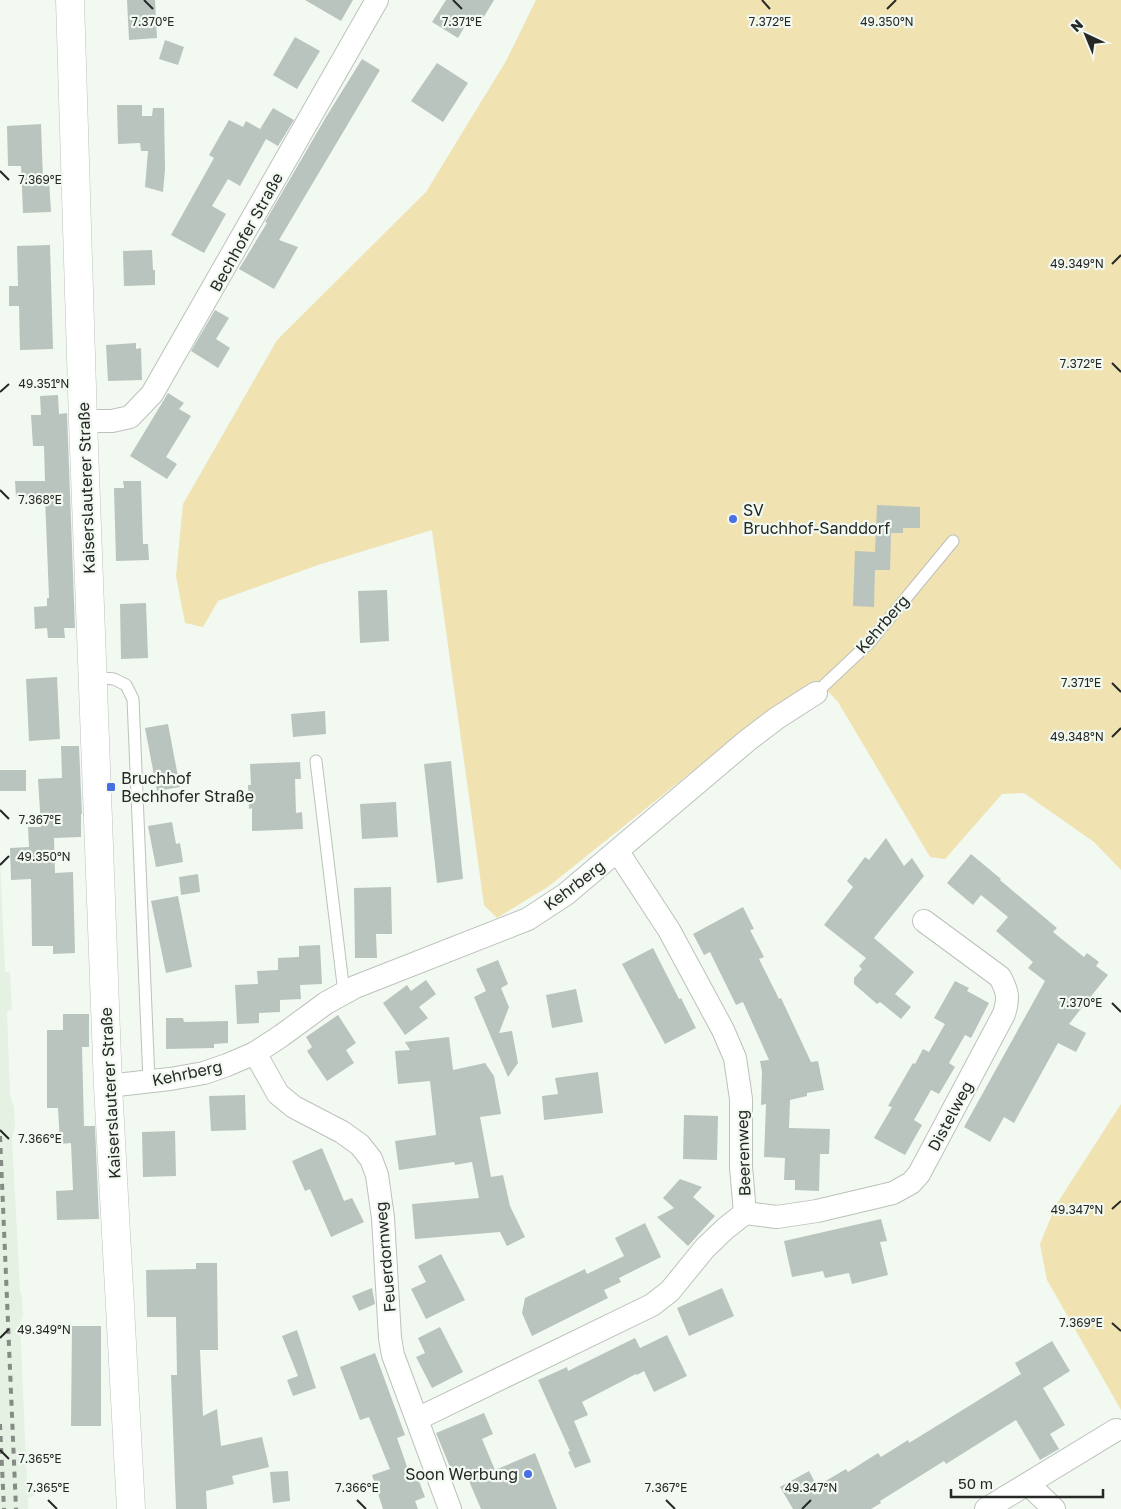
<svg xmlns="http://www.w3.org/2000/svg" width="1121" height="1509" font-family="'Golos Text',sans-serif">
<rect width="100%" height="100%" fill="#f2f9f1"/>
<path fill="#e4f1e3" d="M 0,857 L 5,972 L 10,972 L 12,1010 L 7,1011 L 10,1095 L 14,1108 L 15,1125 L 12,1139 L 20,1291 L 22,1296 L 23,1316 L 20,1323 L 27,1483 L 34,1482 L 34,1496 L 28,1497 L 28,1509 L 0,1509 Z"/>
<g fill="#f0e2b1">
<path d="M 536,0 L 1121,0 L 1121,870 L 1094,842 L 1024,793 L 1002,794 L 945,859 L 930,857 L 838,702 L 819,682 L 749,726 L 549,886 L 497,918 L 484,905 L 432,530 L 318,565 L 218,601 L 203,627 L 185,623 L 176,576 L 183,504 L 277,340 L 426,192 L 506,61 Z"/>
<path d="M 1121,1104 L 1121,1410 L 1047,1280 L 1040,1244 L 1056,1205 Z"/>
</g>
<g fill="#b9c4bf">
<path d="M 127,0 L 155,0 L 157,38 L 129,40 Z"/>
<path d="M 305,0 L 353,0 L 341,21 Z"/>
<path d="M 446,0 L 494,0 L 479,25 L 469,19 L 458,38 L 432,22 Z"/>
<path d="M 295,37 L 320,51 L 297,89 L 273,75 Z"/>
<path d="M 165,40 L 184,47 L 178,65 L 159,59 Z"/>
<path d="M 362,59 L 380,70 L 279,240 L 298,247 L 274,289 L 239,269 L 267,223 L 265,222 L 326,117 Z"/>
<path d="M 437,63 L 468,83 L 443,122 L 411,101 Z"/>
<path d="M 117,105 L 142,105 L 142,116 L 152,116 L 153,108 L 164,108 L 165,170 L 163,192 L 145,187 L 148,151 L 141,151 L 140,143 L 118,144 Z"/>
<path d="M 273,108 L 294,120 L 278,146 L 266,139 L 240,186 L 228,179 L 212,206 L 226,214 L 204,253 L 171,235 L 214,158 L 209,155 L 229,120 L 243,127 L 246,121 L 260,129 Z"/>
<path d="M 41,124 L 43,180 L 49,180 L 51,212 L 23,213 L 21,166 L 8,166 L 7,126 Z"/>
<path d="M 50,245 L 53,349 L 20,350 L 19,306 L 9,306 L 9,286 L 18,286 L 17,246 Z"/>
<path d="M 152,250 L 153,270 L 155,270 L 155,285 L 124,286 L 123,251 Z"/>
<path d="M 215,310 L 229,318 L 216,339 L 230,348 L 218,368 L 191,351 Z"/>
<path d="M 136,343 L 136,349 L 141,348 L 142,380 L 108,381 L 106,345 Z"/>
<path d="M 168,393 L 184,403 L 179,409 L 191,416 L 166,457 L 177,464 L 167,479 L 130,456 Z"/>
<path d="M 58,395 L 59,414 L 67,413 L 75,628 L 64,628 L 65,638 L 48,638 L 47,628 L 35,629 L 34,607 L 47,606 L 47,598 L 49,598 L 45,497 L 16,497 L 15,481 L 45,481 L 44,446 L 33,446 L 31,415 L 41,415 L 40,396 Z"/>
<path d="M 123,481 L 141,481 L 143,544 L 148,544 L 149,560 L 116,561 L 114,488 L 124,488 Z"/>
<path d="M 877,505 L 920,507 L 920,528 L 903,528 L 903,533 L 891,533 L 890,570 L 875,570 L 874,607 L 853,606 L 855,551 L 875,552 Z"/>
<path d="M 387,590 L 389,641 L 360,643 L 358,591 Z"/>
<path d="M 146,603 L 148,658 L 121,659 L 120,604 Z"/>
<path d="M 57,677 L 60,739 L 29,741 L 26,679 Z"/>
<path d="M 325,711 L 326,734 L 293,737 L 291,714 Z"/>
<path d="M 168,724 L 180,787 L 157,791 L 145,728 Z"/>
<path d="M 61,746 L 79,746 L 82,814 L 81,814 L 81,837 L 54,838 L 55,873 L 73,872 L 75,953 L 53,954 L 53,946 L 32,946 L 31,879 L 11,880 L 10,848 L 29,847 L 28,827 L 41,827 L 38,779 L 62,778 Z"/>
<path d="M 451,761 L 463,879 L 437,883 L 424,764 Z"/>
<path d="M 300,762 L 301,779 L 295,779 L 296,813 L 302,812 L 303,829 L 252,831 L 252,808 L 249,809 L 248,785 L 251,785 L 250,764 Z"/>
<rect x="0" y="770" width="26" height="21"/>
<path d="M 396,802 L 398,837 L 362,839 L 360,804 Z"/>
<path d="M 172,822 L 176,844 L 180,843 L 183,862 L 156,867 L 148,826 Z"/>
<path d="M 886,838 L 904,866 L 912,858 L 924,876 L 874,938 L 914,972 L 895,994 L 911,1007 L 901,1019 L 880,1002 L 877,1004 L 854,984 L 854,978 L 862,969 L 859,966 L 866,958 L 824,925 L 853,887 L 847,881 L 865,857 L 869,860 Z"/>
<path d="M 971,854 L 1001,879 L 1000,880 L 1057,928 L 1053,932 L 1084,957 L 1087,953 L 1099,962 L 1096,966 L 1108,975 L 1069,1024 L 1086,1033 L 1076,1052 L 1058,1043 L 1014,1123 L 1004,1117 L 990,1142 L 964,1127 L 1045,981 L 1028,968 L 1033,962 L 996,931 L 1008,917 L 981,895 L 973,905 L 947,883 Z"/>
<path d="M 198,874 L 200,892 L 181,895 L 179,877 Z"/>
<path d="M 391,887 L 392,934 L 376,934 L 377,958 L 355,958 L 354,888 Z"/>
<path d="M 178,896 L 192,967 L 166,973 L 151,901 Z"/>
<path d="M 743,907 L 754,929 L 750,930 L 764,957 L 759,959 L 779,999 L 781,998 L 811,1062 L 818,1061 L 824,1090 L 807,1093 L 807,1096 L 790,1100 L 789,1128 L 830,1129 L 829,1154 L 820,1154 L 819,1191 L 795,1190 L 795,1180 L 784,1180 L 785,1158 L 764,1157 L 766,1104 L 761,1105 L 762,1072 L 760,1061 L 769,1060 L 743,1002 L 736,1005 L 710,952 L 704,955 L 693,934 Z"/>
<path d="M 320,945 L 322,984 L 300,985 L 301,999 L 280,1000 L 280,1012 L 259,1013 L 259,1023 L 237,1024 L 235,985 L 258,984 L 257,971 L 278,970 L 278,958 L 299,957 L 299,946 Z"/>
<path d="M 653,948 L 679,999 L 681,998 L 696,1028 L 665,1044 L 622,964 Z"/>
<path d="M 498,960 L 508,984 L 501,988 L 509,1007 L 499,1033 L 512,1031 L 518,1063 L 508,1077 L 474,997 L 486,991 L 476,969 Z"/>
<path d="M 426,980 L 436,994 L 419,1007 L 428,1018 L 405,1035 L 383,1003 L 407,985 L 411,991 Z"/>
<path d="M 955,981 L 969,988 L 967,991 L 989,1003 L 971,1038 L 965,1035 L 949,1063 L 955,1067 L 939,1094 L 931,1090 L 914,1120 L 922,1125 L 905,1155 L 874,1138 L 892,1107 L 888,1106 L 913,1063 L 915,1064 L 923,1049 L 929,1052 L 945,1024 L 934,1018 Z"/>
<path d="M 576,989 L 583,1022 L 552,1028 L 546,995 Z"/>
<path d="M 63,1014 L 89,1014 L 89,1047 L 82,1047 L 84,1126 L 95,1126 L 99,1219 L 57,1220 L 56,1191 L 73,1190 L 71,1143 L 60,1144 L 58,1108 L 47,1108 L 47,1030 L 63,1030 Z"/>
<path d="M 338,1015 L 356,1043 L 346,1050 L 354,1063 L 327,1081 L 307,1051 L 312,1047 L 306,1037 Z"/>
<path d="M 166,1018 L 183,1018 L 184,1022 L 228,1021 L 228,1043 L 214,1044 L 214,1048 L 166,1049 Z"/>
<path d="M 449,1037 L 453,1070 L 485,1063 L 494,1076 L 501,1114 L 480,1117 L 491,1177 L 503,1175 L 510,1206 L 525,1237 L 507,1246 L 500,1232 L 415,1239 L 412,1204 L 479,1198 L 472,1162 L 455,1165 L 454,1162 L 399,1170 L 395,1141 L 436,1135 L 430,1081 L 398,1084 L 395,1051 L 410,1050 L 405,1042 Z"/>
<path d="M 598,1072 L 603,1113 L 544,1120 L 542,1096 L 558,1094 L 555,1078 Z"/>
<path d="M 245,1095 L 246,1130 L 211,1131 L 209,1096 Z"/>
<path d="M 684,1115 L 718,1116 L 717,1160 L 683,1159 Z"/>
<path d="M 175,1131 L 176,1176 L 143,1177 L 142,1132 Z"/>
<path d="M 322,1148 L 344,1201 L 352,1198 L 364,1222 L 331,1237 L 310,1189 L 305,1191 L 292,1161 Z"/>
<path d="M 680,1179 L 702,1187 L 693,1197 L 715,1216 L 688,1246 L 657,1217 L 674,1208 L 663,1198 Z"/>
<path d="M 881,1219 L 887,1241 L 880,1242 L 888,1275 L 852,1284 L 849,1273 L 825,1278 L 823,1271 L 792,1277 L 784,1241 Z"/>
<path d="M 645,1223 L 661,1257 L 619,1278 L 621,1282 L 604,1290 L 608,1298 L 532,1336 L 522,1313 L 525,1298 L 585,1269 L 587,1274 L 624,1256 L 615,1238 Z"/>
<path d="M 441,1254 L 465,1300 L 426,1319 L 411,1289 L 426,1282 L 418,1266 Z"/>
<path d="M 196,1263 L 217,1263 L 218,1350 L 200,1350 L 203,1416 L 217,1409 L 221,1446 L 262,1437 L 269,1467 L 232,1476 L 234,1484 L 206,1491 L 207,1509 L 176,1509 L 171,1375 L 177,1375 L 176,1317 L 147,1317 L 146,1270 L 196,1269 Z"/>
<path d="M 372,1288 L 375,1304 L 359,1311 L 352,1296 Z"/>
<path d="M 722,1288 L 734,1316 L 689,1336 L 677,1308 Z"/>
<path d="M 72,1326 L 101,1326 L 101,1426 L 71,1426 Z"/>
<path d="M 440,1327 L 463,1372 L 432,1388 L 416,1357 L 425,1353 L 418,1338 Z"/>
<path d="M 297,1330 L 316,1388 L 293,1396 L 287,1380 L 298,1376 L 282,1336 Z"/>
<path d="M 667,1335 L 687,1376 L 654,1392 L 644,1371 L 637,1375 L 636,1374 L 582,1402 L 588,1415 L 574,1421 L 591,1462 L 575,1468 L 568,1452 L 570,1451 L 538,1380 L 567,1367 L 568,1371 L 635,1338 L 640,1348 Z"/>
<path d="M 1052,1341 L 1070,1371 L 1043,1388 L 1065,1425 L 1050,1434 L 1059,1449 L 1040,1460 L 1016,1420 L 946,1464 L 944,1461 L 880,1501 L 881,1503 L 871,1509 L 793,1509 L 780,1487 L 809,1471 L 817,1486 L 846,1469 L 848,1472 L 878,1453 L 881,1457 L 908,1440 L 909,1443 L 1021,1374 L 1015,1363 Z"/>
<path d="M 375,1353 L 405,1435 L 397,1438 L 411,1478 L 417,1476 L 425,1497 L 415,1501 L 418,1509 L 383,1509 L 372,1475 L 390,1469 L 369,1417 L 360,1420 L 340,1367 Z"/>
<path d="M 484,1413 L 493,1434 L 482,1439 L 495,1470 L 535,1453 L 557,1509 L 481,1509 L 466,1474 L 455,1479 L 436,1433 Z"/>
<path d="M 288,1471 L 290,1501 L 273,1503 L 270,1472 Z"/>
</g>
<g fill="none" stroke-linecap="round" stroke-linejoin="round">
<defs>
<g id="lane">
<path d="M 93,677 L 114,679 L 126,685 L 133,699 L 149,1081"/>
<path d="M 816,693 L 869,643 L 953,541"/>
<path d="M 316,761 L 344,993"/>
</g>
<g id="street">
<path d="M 83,421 L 112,421 L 130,417 L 152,394 L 377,0"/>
<path d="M 618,852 L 669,930 L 723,1030 L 735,1058 L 741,1099 L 741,1167 L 745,1213"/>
<path d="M 255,1053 L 278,1094 L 294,1107 L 342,1132 L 360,1145 L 371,1159 L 377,1175 L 383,1218 L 390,1338 L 393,1355 L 450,1509"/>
<path d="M 108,1086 L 170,1079 L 204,1073 L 227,1065 L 255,1053 L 281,1036 L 326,1003 L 355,987 L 528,919 L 566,894 L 748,740 L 777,718 L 816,693"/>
<path d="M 745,1213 L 777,1217 L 817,1211 L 893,1193 L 911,1183 L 919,1174 L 1004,1014 C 1009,998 1008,992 1000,977 L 924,921"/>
<path d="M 417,1419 L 652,1305 L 670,1291 L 705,1248 L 726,1228 L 745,1213"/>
<path d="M 1028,1484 L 1054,1509"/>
<path d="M 986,1509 L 1116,1430"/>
</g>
<path id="secondary" d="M 70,0 L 83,421 L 108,1086 L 131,1509"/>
</defs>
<use href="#lane" stroke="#bcc2bb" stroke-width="13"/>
<use href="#street" stroke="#bcc2bb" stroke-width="24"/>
<use href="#secondary" stroke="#bcc2bb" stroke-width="29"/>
<use href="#lane" stroke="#fff" stroke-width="11"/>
<use href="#street" stroke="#fff" stroke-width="22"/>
<use href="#secondary" stroke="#fff" stroke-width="28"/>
<g stroke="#868b86" stroke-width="4" stroke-dasharray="6 6" stroke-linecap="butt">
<path d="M 0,1136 L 16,1509"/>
<path d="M 0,1424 L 4,1509"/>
</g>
</g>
<path fill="none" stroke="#252825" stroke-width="2" d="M 144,0 L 153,9M 453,0 L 462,9M 762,0 L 770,9M 887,9 L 896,0M 0,171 L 9,180M 1112,264 L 1121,255M 1112,363 L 1121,372M 0,392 L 9,384M 0,490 L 9,499M 1112,683 L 1121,692M 1112,737 L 1121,728M 0,810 L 9,819M 0,865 L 9,856M 1112,1003 L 1121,1012M 0,1130 L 9,1139M 1112,1209 L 1121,1201M 1112,1323 L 1121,1331M 0,1338 L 9,1329M 0,1450 L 9,1459M 48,1500 L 57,1509M 357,1500 L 366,1509M 666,1500 L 675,1509M 802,1509 L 811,1500"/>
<g fill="#4970e3" stroke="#f2f9f1" stroke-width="2">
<circle cx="733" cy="519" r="5"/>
<rect x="106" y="782" width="10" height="10" rx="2.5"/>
<circle cx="528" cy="1474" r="5"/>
</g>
<g text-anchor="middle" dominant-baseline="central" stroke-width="4.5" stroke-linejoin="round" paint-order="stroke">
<g font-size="16" fill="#252825" stroke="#f2f9f1">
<text transform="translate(246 232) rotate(-61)">Bechhofer Straße</text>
<text transform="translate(86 488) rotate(-92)">Kaiserslauterer Straße</text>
<text transform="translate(882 624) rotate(-49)">Kehrberg</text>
<text transform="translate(574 885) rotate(-37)">Kehrberg</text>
<text transform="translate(187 1073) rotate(-12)">Kehrberg</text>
<text transform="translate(110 1093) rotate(-93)">Kaiserslauterer Straße</text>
<text transform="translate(950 1116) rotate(-62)">Distelweg</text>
<text transform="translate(743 1153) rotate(-92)">Beerenweg</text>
<text transform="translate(385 1257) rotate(-95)">Feuerdornweg</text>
</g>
<g font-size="16" fill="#252825" stroke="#f2f9f1" text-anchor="start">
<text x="743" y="510">SV<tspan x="743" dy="18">Bruchhof-Sanddorf</tspan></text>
<text x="121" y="778">Bruchhof<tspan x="121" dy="18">Bechhofer Straße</tspan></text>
<text x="518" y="1474" text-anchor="end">Soon Werbung</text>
</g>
</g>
<g font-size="12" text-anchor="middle" fill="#252825" stroke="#f2f9f1" stroke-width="4.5" stroke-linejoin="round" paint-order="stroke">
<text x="887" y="26">49.350°N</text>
<text x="153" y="26">7.370°E</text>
<text x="462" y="26">7.371°E</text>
<text x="770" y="26">7.372°E</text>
<text x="40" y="184">7.369°E</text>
<text x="1077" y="268">49.349°N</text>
<text x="1081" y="368">7.372°E</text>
<text x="44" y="388">49.351°N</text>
<text x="40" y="504">7.368°E</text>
<text x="1081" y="687">7.371°E</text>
<text x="1077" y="741">49.348°N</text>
<text x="40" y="824">7.367°E</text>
<text x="44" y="861">49.350°N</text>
<text x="1081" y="1007">7.370°E</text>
<text x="40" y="1143">7.366°E</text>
<text x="1077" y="1214">49.347°N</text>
<text x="1081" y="1327">7.369°E</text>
<text x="44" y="1334">49.349°N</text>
<text x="40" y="1463">7.365°E</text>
<text x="48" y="1492">7.365°E</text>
<text x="357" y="1492">7.366°E</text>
<text x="666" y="1492">7.367°E</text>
<text x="811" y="1492">49.347°N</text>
</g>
<g transform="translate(1086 35) rotate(316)" stroke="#f2f9f1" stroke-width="4" paint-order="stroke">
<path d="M0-4L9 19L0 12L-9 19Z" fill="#252825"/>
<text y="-8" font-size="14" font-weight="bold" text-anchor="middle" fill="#252825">N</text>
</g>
<path d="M951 1489v8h152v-8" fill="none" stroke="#252825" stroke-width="2.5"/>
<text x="958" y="1489" font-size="15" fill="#252825" stroke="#f2f9f1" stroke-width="4" paint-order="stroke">50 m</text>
</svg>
